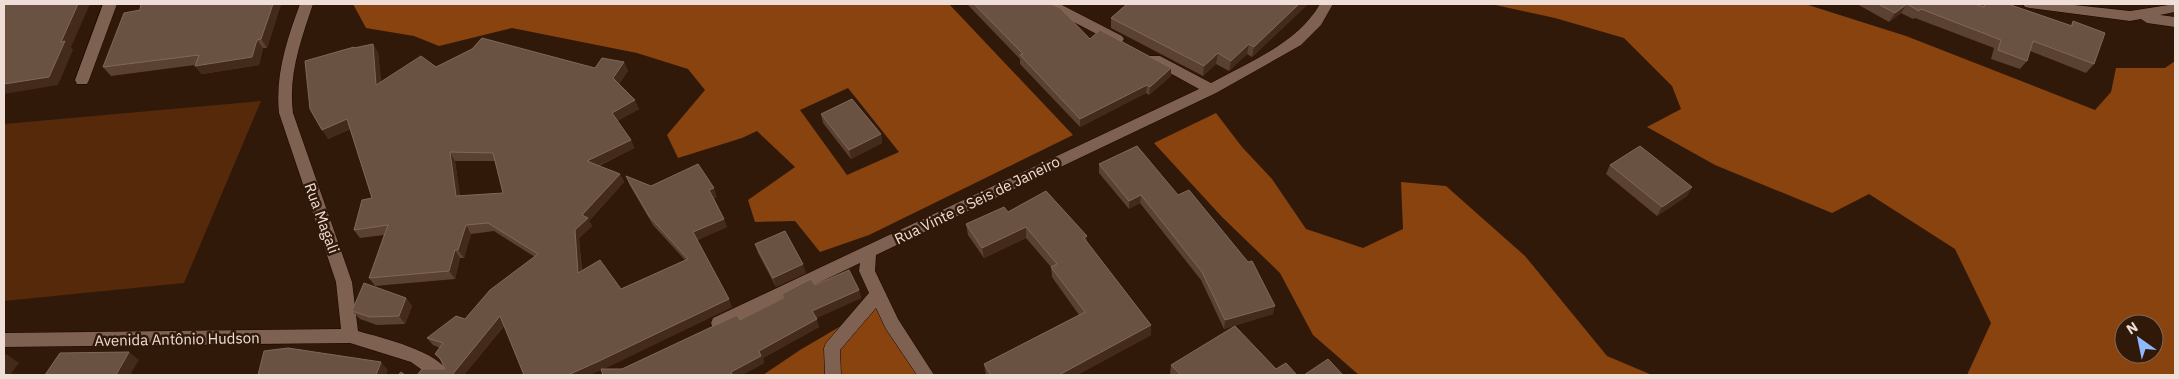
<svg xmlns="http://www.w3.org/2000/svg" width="2179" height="379" font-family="'IBM Plex Sans',sans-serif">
<rect width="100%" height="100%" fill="#31190a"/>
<path fill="#55290a" d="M 261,101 L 184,283 L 4,301 L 4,124 Z"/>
<g fill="#89430e" fill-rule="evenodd">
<path d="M 353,4 L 949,4 L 1073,135 L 869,235 L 820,252 L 795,221 L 755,222 L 748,200 L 795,167 L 757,131 L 742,138 L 678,158 L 667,135 L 705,90 L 688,69 L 637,53 L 512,28 L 439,46 L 414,36 L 366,28 ZM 848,88 L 899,152 L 847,175 L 800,110 Z"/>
<path d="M 1491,4 L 1805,4 L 1906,36 L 2095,110 L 2111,92 L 2116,68 L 2165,68 L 2175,61 L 2175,375 L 1967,375 L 1991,323 L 1955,249 L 1869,194 L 1832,213 L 1715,165 L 1647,127 L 1681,109 L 1672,86 L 1624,38 L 1555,18 ZM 2124,324 L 2154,324 L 2154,354 L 2124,354 Z"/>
<path d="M 1216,113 L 1242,147 L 1272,179 L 1306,229 L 1363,248 L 1403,229 L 1401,182 L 1446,186 L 1525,256 L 1607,356 L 1652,375 L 1359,375 L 1313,335 L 1280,273 L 1222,217 L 1154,143 Z"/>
<path d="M 875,306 L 920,375 L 763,375 L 800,350 Z"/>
</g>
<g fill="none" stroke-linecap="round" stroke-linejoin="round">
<defs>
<g id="minor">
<path d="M 103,4 L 117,4 L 89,80 L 87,84 L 77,84 L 75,80 Z"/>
<path d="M 300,4 L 313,4 C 301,40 288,75 293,113 L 352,282 L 358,331 C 382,338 440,351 450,375 L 429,375 L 411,362 L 350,343 L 4,347 L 4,333 L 341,329 L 336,282 L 279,113 C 275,75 287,39 300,4 Z"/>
<path d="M 1043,4 L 1060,4 L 1122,36 L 1124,39 L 1122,42 L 1112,42 L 1045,7 Z"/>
<path d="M 1320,4 L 1333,4 L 1321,25 L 1301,45 L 1216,93 L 876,255 L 875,271 L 898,319 L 934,375 L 917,375 L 886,329 L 876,308 L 840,350 L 841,375 L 825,375 L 824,348 L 826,343 L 869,293 L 859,271 L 860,263 L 725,328 L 719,330 L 713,328 L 711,323 L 713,318 L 1199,89 L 1150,62 L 1148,59 L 1150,56 L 1160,56 L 1211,83 C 1250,61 1297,44 1320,4 Z"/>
<path d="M 2023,4 L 2065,4 L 2130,11 L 2175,4 L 2175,12 L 2160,15 L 2175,17 L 2175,27 L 2147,23 L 2141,19 L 2130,21 L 2030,8 L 2025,7 Z"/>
</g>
</defs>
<use href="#minor" stroke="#180400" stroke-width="1"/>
<use href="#minor" fill="#7e6150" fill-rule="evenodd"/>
</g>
<g fill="#5a4131" fill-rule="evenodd">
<path d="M 281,4 L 267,48 L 263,48 L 259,65 L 202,74 L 195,66 L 195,65 L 111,76 L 103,67 Z"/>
<path d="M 967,4 L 1051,4 L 1090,39 L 1171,68 L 1171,76 L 1149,95 L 1146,93 L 1080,127 L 1020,64 L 1020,59 Z"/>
<path d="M 1127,4 L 1308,4 L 1252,57 L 1247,54 L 1229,71 L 1216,64 L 1203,76 L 1111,28 L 1111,18 Z"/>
<path d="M 1857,4 L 1975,4 L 1981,6 L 1982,4 L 2008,4 L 2070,26 L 2073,21 L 2094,64 L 2086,73 L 2030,51 L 2027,61 L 2020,69 L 1991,59 L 1994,48 L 1915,18 L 1913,19 L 1901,13 L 1889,22 Z"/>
<path d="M 354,47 L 355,48 L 378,52 L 381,82 L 436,67 L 595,68 L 624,62 L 628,71 L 619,84 L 639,109 L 617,121 L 631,140 L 634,148 L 599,166 L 620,174 L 624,182 L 589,221 L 592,226 L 579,238 L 582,271 L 621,289 L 685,260 L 653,225 L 629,184 L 626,176 L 651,186 L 717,197 L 714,198 L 727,227 L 697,240 L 732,307 L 603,369 L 622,369 L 740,320 L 783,298 L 782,294 L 815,285 L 859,290 L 861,298 L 816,318 L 819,327 L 763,358 L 764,363 L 742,375 L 603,375 L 601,370 L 504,326 L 464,375 L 417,375 L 445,369 L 442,362 L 435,354 L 440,348 L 433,345 L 427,338 L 465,319 L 535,257 L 494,231 L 471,234 L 464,258 L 460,258 L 455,279 L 375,286 L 369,278 L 384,235 L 360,238 L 354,230 L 372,198 L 350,129 L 328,139 ZM 455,161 L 495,161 L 503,193 L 460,196 Z"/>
<path d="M 821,114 L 881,134 L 882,143 L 851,159 L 823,123 Z"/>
<path d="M 1137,146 L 1273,314 L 1224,329 L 1201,280 L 1140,203 L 1129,209 L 1099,173 L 1099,164 Z"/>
<path d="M 1610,165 L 1692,187 L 1687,196 L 1657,216 L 1606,174 Z"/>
<path d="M 1008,212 L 1087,243 L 1151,335 L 1077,375 L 986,375 L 984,364 L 1079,315 L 1052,277 L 1051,267 L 1026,238 L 984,258 L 968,235 L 966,224 Z"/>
<path d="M 755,244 L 806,273 L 776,287 L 758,253 Z"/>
<path d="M 406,298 L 412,306 L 405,324 L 377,325 L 360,319 L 352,311 Z"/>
<path d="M 1171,365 L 1276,369 L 1297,375 L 1171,375 L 1170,374 Z"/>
</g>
<g fill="#432a1a">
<path d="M 78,4 L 90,4 L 71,47 L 73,50 L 58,85 L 4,94 L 4,84 L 61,42 Z"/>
<path d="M 273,4 L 281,4 L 267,48 L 261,39 Z"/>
<path d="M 1299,4 L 1308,4 L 1252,57 L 1254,47 Z"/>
<path d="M 1907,4 L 1901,13 L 1889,22 L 1895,13 Z"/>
<path d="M 257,40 L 263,48 L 259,65 L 202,74 L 195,66 Z"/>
<path d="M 373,44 L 378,52 L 382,93 L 376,85 Z"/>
<path d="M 1249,44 L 1247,54 L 1229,71 L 1231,61 Z"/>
<path d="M 1218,53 L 1216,64 L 1203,76 L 1204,66 Z"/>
<path d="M 624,62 L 628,71 L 617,87 L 613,78 Z"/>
<path d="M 1171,68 L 1171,76 L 1149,95 L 1150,87 Z"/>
<path d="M 1147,85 L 1146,93 L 1080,127 L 1080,119 Z"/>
<path d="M 635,100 L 639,109 L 616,122 L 612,113 Z"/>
<path d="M 347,119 L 353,127 L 328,139 L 322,130 Z"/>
<path d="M 881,134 L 882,143 L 851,159 L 849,150 Z"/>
<path d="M 631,140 L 634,148 L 591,169 L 587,161 Z"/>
<path d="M 450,152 L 455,161 L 461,204 L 456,196 Z"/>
<path d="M 620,174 L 624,182 L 589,221 L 592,226 L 579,238 L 582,281 L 578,273 L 575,230 L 582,215 Z"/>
<path d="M 1692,187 L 1687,196 L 1657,216 L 1662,207 Z"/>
<path d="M 714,188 L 717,197 L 713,199 L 709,190 Z"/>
<path d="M 1141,195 L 1140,203 L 1129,209 L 1129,201 Z"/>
<path d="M 724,219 L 727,227 L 696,241 L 693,232 Z"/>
<path d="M 466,225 L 471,234 L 464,258 L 458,250 Z"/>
<path d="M 1026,227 L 1026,238 L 984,258 L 982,248 Z"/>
<path d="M 1087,236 L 1087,247 L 1084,238 Z"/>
<path d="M 455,250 L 460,258 L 455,279 L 449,271 Z"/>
<path d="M 803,264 L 806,273 L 776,287 L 773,278 Z"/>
<path d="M 859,290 L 861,298 L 815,319 L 812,311 Z"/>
<path d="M 406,298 L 412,306 L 405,324 L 399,316 Z"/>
<path d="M 729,299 L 732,307 L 602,370 L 590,375 L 568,375 Z"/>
<path d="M 1275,306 L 1273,314 L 1224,329 L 1225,320 Z"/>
<path d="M 500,316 L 505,324 L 464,375 L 452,375 Z"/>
<path d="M 817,319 L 819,327 L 763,358 L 764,363 L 742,375 L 730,375 L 731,372 L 759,351 Z"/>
<path d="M 1151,325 L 1151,335 L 1077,375 L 1059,375 Z"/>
<path d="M 129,352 L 139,360 L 130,375 L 116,375 Z"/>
<path d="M 6,354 L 19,363 L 10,375 L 4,375 L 4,357 Z"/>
<path d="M 381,362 L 388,370 L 386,375 L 376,375 Z"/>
</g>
<g fill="#6a5243" stroke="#7f685a" fill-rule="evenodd">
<path d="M 4,4 L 78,4 L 61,42 L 65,41 L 49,77 L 4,84 Z"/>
<path d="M 141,4 L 273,4 L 261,39 L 257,40 L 252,57 L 195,66 L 199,55 L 103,67 L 124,13 L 140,10 Z"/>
<path d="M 974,4 L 1051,4 L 1060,8 L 1090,39 L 1100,30 L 1171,68 L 1150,87 L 1147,85 L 1080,119 L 1020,55 L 1023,54 Z"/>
<path d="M 1127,4 L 1299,4 L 1254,47 L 1249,44 L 1231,61 L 1218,53 L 1204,66 L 1111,18 Z"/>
<path d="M 1878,4 L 1975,4 L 1984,7 L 1985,4 L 2008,4 L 2072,26 L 2073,21 L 2105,33 L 2094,64 L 2033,41 L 2027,61 L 1998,50 L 2001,40 L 1921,9 L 1919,11 L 1907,4 L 1895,13 Z"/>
<path d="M 482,38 L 595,68 L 602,58 L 624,62 L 613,78 L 635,100 L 612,113 L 631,140 L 587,161 L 620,174 L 582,215 L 588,218 L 575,230 L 578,273 L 600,260 L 621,289 L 688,259 L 649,216 L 626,176 L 651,186 L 698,164 L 714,188 L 709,190 L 724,219 L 693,232 L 729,299 L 597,362 L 568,375 L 524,375 L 500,316 L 452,375 L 417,375 L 422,369 L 445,369 L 440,358 L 435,354 L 443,343 L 427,338 L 456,316 L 465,319 L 490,290 L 538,254 L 488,223 L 466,225 L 458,250 L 455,250 L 449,271 L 369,278 L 388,225 L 354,230 L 362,200 L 372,198 L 347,119 L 322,130 L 310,109 L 305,61 L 354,47 L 354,48 L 373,44 L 376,85 L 421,56 L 436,67 L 472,49 ZM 450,152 L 493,153 L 503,193 L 456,196 Z"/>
<path d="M 852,99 L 881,134 L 849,150 L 821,114 Z"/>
<path d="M 1137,146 L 1178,195 L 1189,190 L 1248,262 L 1252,261 L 1275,306 L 1225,320 L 1202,272 L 1141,195 L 1129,201 L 1099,164 Z"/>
<path d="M 1640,146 L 1692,187 L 1662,207 L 1610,165 Z"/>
<path d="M 1046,191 L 1087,236 L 1084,238 L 1151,325 L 1059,375 L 991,375 L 984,364 L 1085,312 L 1051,267 L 1057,264 L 1026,227 L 982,248 L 966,224 L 1004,207 L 1008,212 Z"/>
<path d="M 785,231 L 803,264 L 773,278 L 755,244 Z"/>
<path d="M 849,270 L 859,290 L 812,311 L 817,319 L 759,351 L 761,356 L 731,372 L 732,374 L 730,375 L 603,375 L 601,369 L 622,369 L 737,315 L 740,320 L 784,298 L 782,294 L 811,279 L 815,285 Z"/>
<path d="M 364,283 L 406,298 L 399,316 L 370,317 L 352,311 Z"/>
<path d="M 1235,326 L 1276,369 L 1286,363 L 1297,375 L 1181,375 L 1171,365 Z"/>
<path d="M 288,348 L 381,362 L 376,375 L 258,375 L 264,351 Z"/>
<path d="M 129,352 L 116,375 L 45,375 L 60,353 Z"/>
<path d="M 1328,359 L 1343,375 L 1304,375 Z"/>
<path d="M 401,372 L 405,375 L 398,375 Z"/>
</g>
<g text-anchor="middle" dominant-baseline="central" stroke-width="5" stroke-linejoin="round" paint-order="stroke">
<g font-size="15" fill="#efded5" stroke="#31190a">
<text transform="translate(977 200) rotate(-26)">Rua Vinte e Seis de Janeiro</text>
<text transform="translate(322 218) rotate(70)">Rua Magali</text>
<text transform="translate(177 339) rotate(-1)">Avenida Antônio Hudson</text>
</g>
</g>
<rect width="2179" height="379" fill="none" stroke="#efded5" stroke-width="10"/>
<g transform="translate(2139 339) rotate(327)"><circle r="24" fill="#31190a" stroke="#7d685b"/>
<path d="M0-4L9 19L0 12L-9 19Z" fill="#90b8fd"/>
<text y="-8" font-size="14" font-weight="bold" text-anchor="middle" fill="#efded5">N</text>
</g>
</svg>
